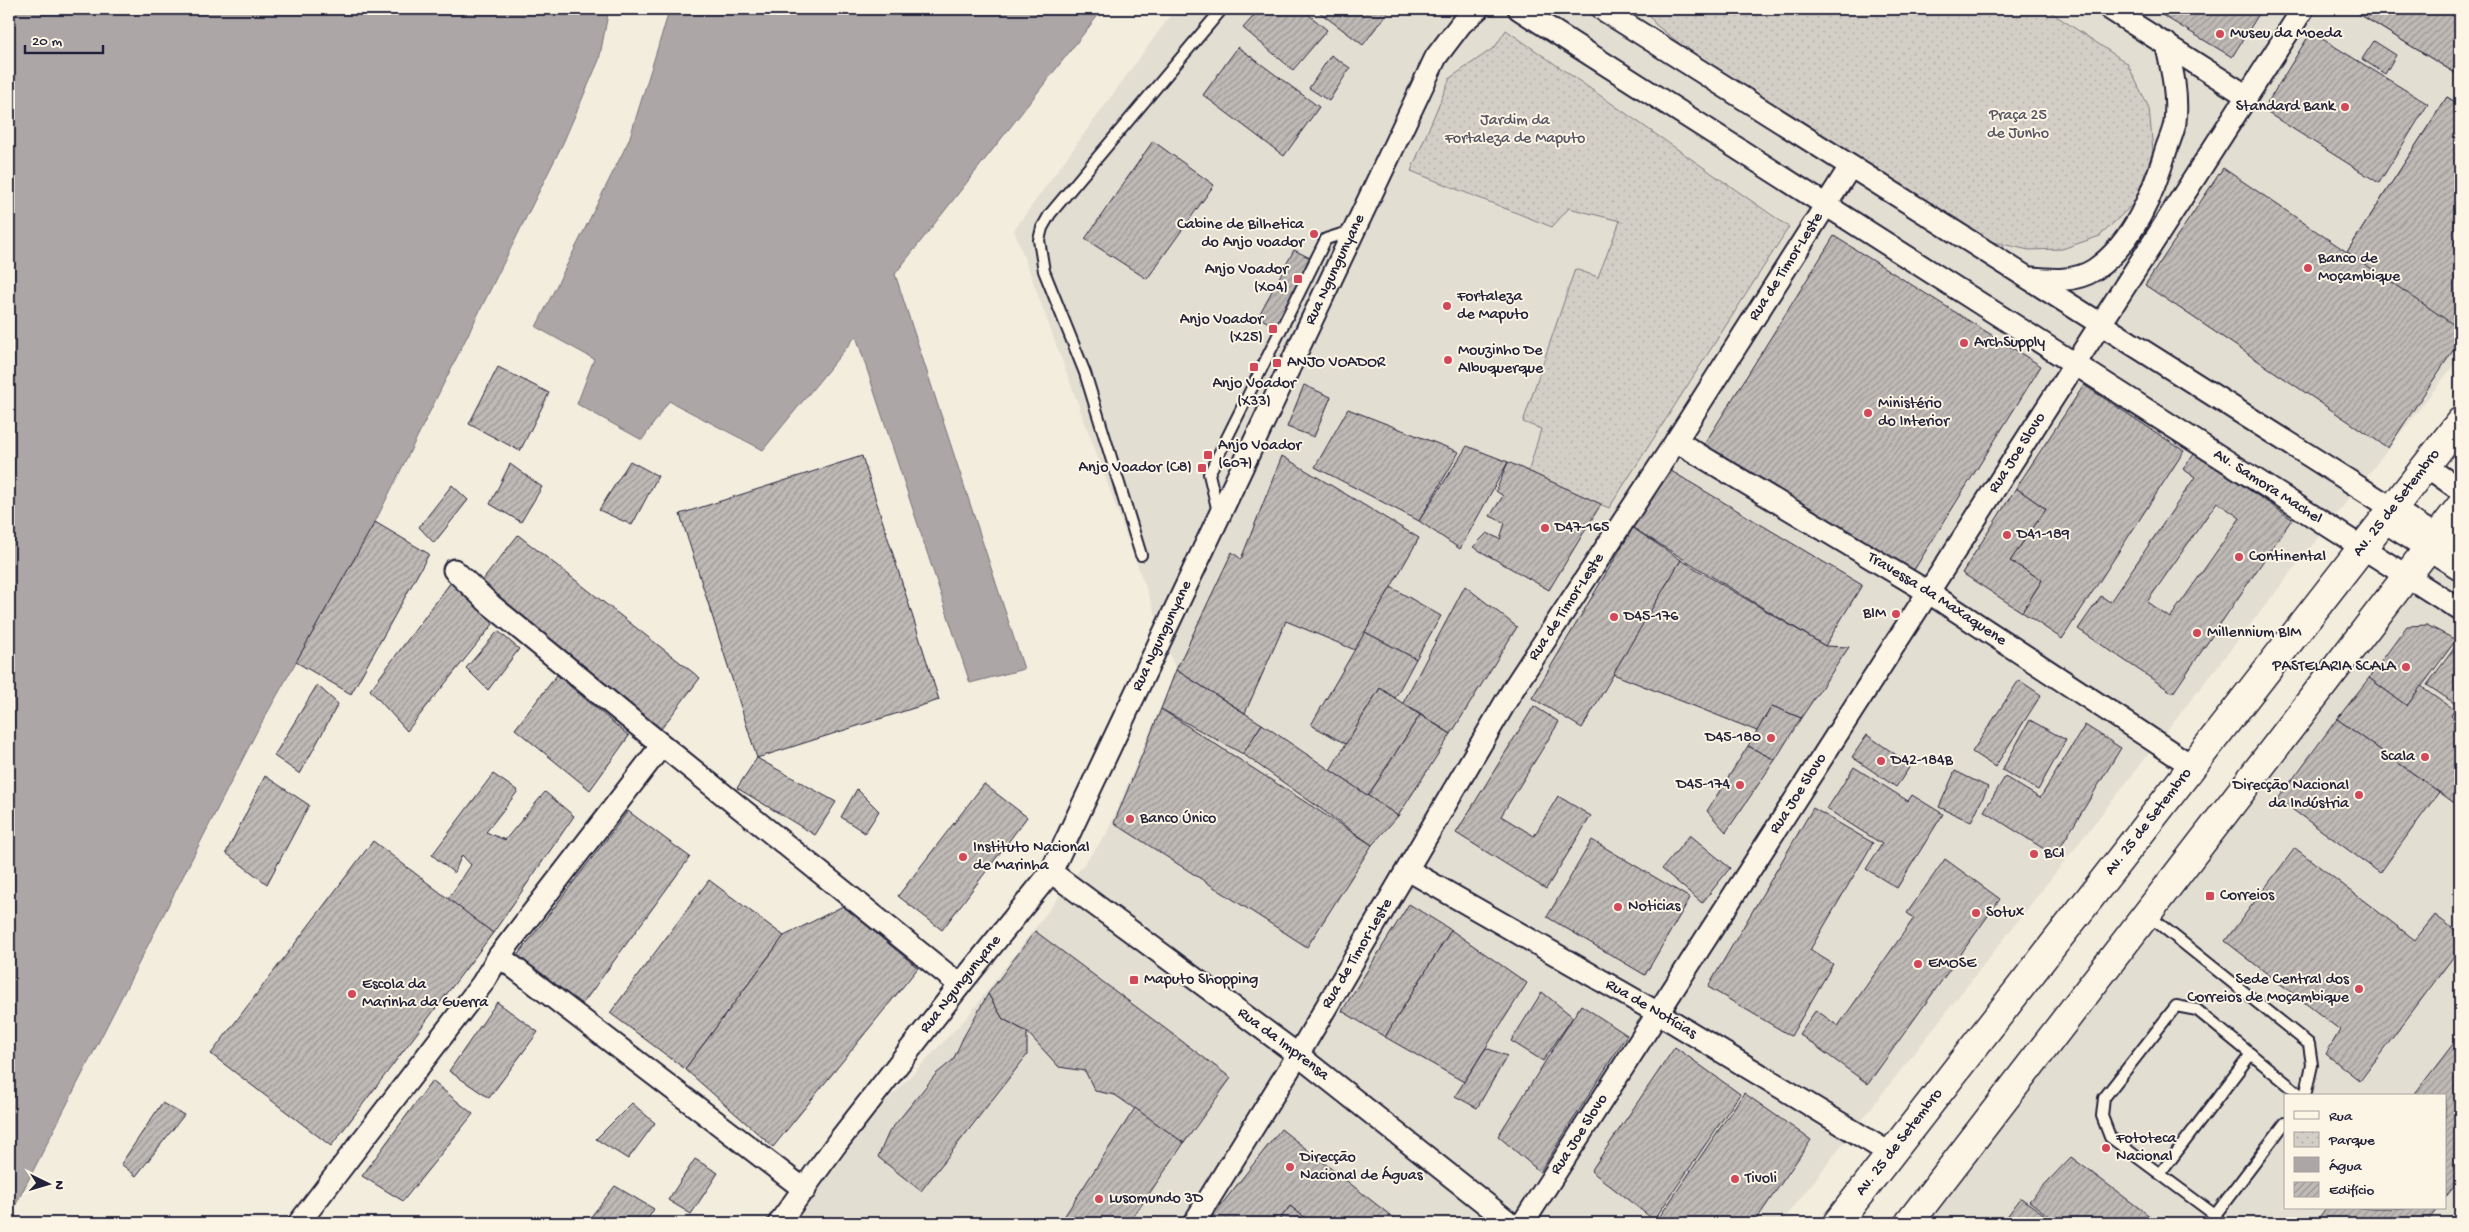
<svg xmlns="http://www.w3.org/2000/svg" width="2469" height="1232" font-family="'Gochi Hand',sans-serif">
<defs>
<pattern id="park-dots" width="8" height="8" patternUnits="userSpaceOnUse" patternTransform="scale(1.25)"><rect width="8" height="8" fill="#d4cfc6"/><path d="M2 2h.1M6 6h.1" fill="none" stroke="#b6b1ab" stroke-width="1.8" stroke-linecap="round"/></pattern>
<pattern id="building-hatch" width="6" height="6" patternUnits="userSpaceOnUse" patternTransform="scale(1.25)"><rect width="6" height="6" fill="#bfbab6"/><path d="M-1 1l2-2M0 6l6-6M5 7l2-2" fill="none" stroke="#9b9795"/></pattern>
</defs>
<rect width="100%" height="100%" fill="#f3edde"/>
<filter id="ink" filterUnits="userSpaceOnUse"><feTurbulence type="fractalNoise" baseFrequency=".02" numOctaves="2"/><feDisplacementMap in="SourceGraphic" scale="10" xChannelSelector="R" yChannelSelector="G"/><feConvolveMatrix kernelMatrix="1 2 1 2 8 2 1 2 1" color-interpolation-filters="sRGB"/></filter>
<g filter="url(#ink)">
<g fill="#e3ded2" fill-rule="evenodd">
<path d="M 1175,9 L 2460,9 L 2460,357 L 1781,1223 L 780,1223 L 816,1175 L 968,1016 L 1106,835 L 1176,670 L 1014,230 Z"/>
<path d="M 2460,518 L 2460,1223 L 1921,1223 ZM 2285,1096 L 2445,1096 L 2445,1208 L 2285,1208 Z"/>
</g>
<g fill="url(#park-dots)" stroke="#7b7880">
<path d="M 1646,9 L 2046,9 L 2127,63 L 2149,108 L 2153,151 L 2135,202 L 2100,236 L 2062,249 L 2029,250 L 1993,242 L 1698,58 L 1655,24 Z"/>
<path d="M 1506,30 L 1789,227 L 1609,508 L 1528,473 L 1541,429 L 1523,422 L 1575,269 L 1598,277 L 1620,221 L 1569,208 L 1552,227 L 1411,171 L 1450,78 L 1495,47 Z"/>
</g>
<g fill="#aca7a6" stroke="#75727b">
<path d="M 9,9 L 609,9 L 599,60 L 563,143 L 375,522 L 257,731 L 9,1218 Z"/>
<path d="M 668,9 L 1103,9 L 895,274 L 1024,669 L 970,683 L 856,336 L 763,450 L 669,401 L 642,440 L 577,404 L 594,359 L 536,327 L 629,140 L 667,18 Z"/>
</g>
<g fill="url(#building-hatch)" stroke="#22223b" fill-rule="evenodd">
<path d="M 1260,9 L 1302,9 L 1327,30 L 1293,70 L 1243,28 Z"/>
<path d="M 1315,9 L 1390,9 L 1363,45 Z"/>
<path d="M 2152,9 L 2201,9 L 2204,11 L 2205,9 L 2262,9 L 2232,57 Z"/>
<path d="M 2351,9 L 2443,9 L 2460,20 L 2460,76 Z"/>
<path d="M 2351,9 L 2443,9 L 2460,20 L 2460,76 Z"/>
<path d="M 2311,32 L 2428,104 L 2379,183 L 2263,110 Z"/>
<path d="M 2374,41 L 2396,55 L 2385,74 L 2362,59 Z"/>
<path d="M 1238,47 L 1319,107 L 1284,156 L 1203,95 Z"/>
<path d="M 1331,55 L 1350,68 L 1329,101 L 1309,88 Z"/>
<path d="M 2447,97 L 2460,105 L 2460,340 L 2388,448 L 2145,285 L 2223,168 L 2347,252 Z"/>
<path d="M 2447,97 L 2460,105 L 2460,329 L 2347,252 Z"/>
<path d="M 1153,141 L 1214,185 L 1147,279 L 1085,239 Z"/>
<path d="M 1834,236 L 2041,366 L 1909,578 L 1702,448 Z"/>
<path d="M 1294,250 L 1312,259 L 1276,327 L 1258,317 Z"/>
<path d="M 498,367 L 549,393 L 520,451 L 469,424 Z"/>
<path d="M 1304,385 L 1331,397 L 1314,437 L 1287,427 Z"/>
<path d="M 2084,385 L 2184,451 L 2062,639 L 2022,612 L 2042,580 L 2010,561 L 2046,509 L 2016,488 Z"/>
<path d="M 1348,409 L 1459,452 L 1419,521 L 1315,467 Z"/>
<path d="M 1467,446 L 1508,462 L 1460,549 L 1419,521 Z"/>
<path d="M 2195,453 L 2292,519 L 2173,693 L 2078,629 L 2101,596 L 2110,602 L 2195,477 L 2183,469 ZM 2217,502 L 2240,518 L 2170,618 L 2147,602 Z"/>
<path d="M 862,456 L 939,700 L 757,758 L 680,514 Z"/>
<path d="M 1282,456 L 1419,538 L 1355,650 L 1286,621 L 1245,713 L 1176,670 L 1232,552 L 1241,559 Z"/>
<path d="M 630,461 L 658,476 L 632,525 L 599,510 Z"/>
<path d="M 1508,462 L 1601,504 L 1549,590 L 1473,547 L 1487,533 L 1500,539 L 1505,523 L 1490,516 L 1503,496 L 1496,491 Z"/>
<path d="M 510,464 L 542,487 L 521,522 L 490,504 Z"/>
<path d="M 1668,469 L 1862,585 L 1825,646 L 1633,528 Z"/>
<path d="M 452,485 L 468,500 L 434,543 L 419,527 Z"/>
<path d="M 2016,488 L 2046,509 L 2010,561 L 2042,580 L 2022,612 L 1962,573 Z"/>
<path d="M 375,522 L 429,554 L 351,694 L 296,662 Z"/>
<path d="M 1633,528 L 1681,560 L 1582,728 L 1532,698 Z"/>
<path d="M 518,535 L 700,678 L 661,729 L 479,585 Z"/>
<path d="M 1681,560 L 1825,646 L 1849,647 L 1801,718 L 1772,706 L 1757,731 L 1613,674 Z"/>
<path d="M 454,578 L 493,624 L 407,731 L 370,690 Z"/>
<path d="M 1465,586 L 1517,627 L 1451,734 L 1403,703 Z"/>
<path d="M 1391,587 L 1441,616 L 1416,659 L 1365,632 Z"/>
<path d="M 2427,625 L 2456,640 L 2407,706 L 2369,678 L 2407,626 Z"/>
<path d="M 498,631 L 519,649 L 488,690 L 466,668 Z"/>
<path d="M 1365,632 L 1416,659 L 1395,698 L 1380,688 L 1346,744 L 1311,725 Z"/>
<path d="M 2459,642 L 2460,643 L 2460,707 L 2427,685 Z"/>
<path d="M 1176,670 L 1262,724 L 1243,754 L 1161,709 Z"/>
<path d="M 557,675 L 629,736 L 590,790 L 515,729 Z"/>
<path d="M 2369,678 L 2407,706 L 2421,686 L 2455,710 L 2451,716 L 2460,723 L 2460,807 L 2337,719 Z"/>
<path d="M 2019,680 L 2041,695 L 1995,767 L 1972,752 Z"/>
<path d="M 317,685 L 338,704 L 300,774 L 274,756 Z"/>
<path d="M 1380,688 L 1420,715 L 1368,796 L 1330,770 Z"/>
<path d="M 1534,706 L 1559,722 L 1501,816 L 1534,836 L 1558,796 L 1591,816 L 1546,889 L 1456,833 Z"/>
<path d="M 1772,706 L 1801,718 L 1775,760 L 1748,746 Z"/>
<path d="M 1161,709 L 1372,845 L 1307,947 L 1114,823 Z"/>
<path d="M 1420,715 L 1451,734 L 1398,816 L 1368,796 Z"/>
<path d="M 2337,719 L 2439,792 L 2380,873 L 2278,799 Z"/>
<path d="M 2030,720 L 2066,740 L 2038,790 L 2002,770 Z"/>
<path d="M 1262,724 L 1398,816 L 1372,845 L 1243,754 Z"/>
<path d="M 2085,725 L 2121,748 L 2055,856 L 1984,811 L 2005,777 L 2040,798 Z"/>
<path d="M 1867,735 L 1911,765 L 1896,787 L 1852,757 Z"/>
<path d="M 1748,746 L 1775,760 L 1726,832 L 1707,811 Z"/>
<path d="M 757,758 L 836,802 L 815,835 L 737,788 Z"/>
<path d="M 1854,767 L 1908,801 L 1912,795 L 1943,814 L 1897,888 L 1866,869 L 1882,844 L 1827,809 Z"/>
<path d="M 1955,771 L 1988,787 L 1971,822 L 1939,807 Z"/>
<path d="M 493,774 L 518,791 L 486,832 L 505,840 L 545,792 L 574,816 L 493,933 L 448,899 L 471,865 L 462,855 L 454,873 L 432,855 Z"/>
<path d="M 265,776 L 309,805 L 267,884 L 226,853 Z"/>
<path d="M 984,784 L 1027,817 L 942,930 L 898,896 Z"/>
<path d="M 857,789 L 879,811 L 865,833 L 841,817 Z"/>
<path d="M 1813,808 L 1873,843 L 1810,950 L 1833,964 L 1791,1036 L 1708,987 Z"/>
<path d="M 628,811 L 690,857 L 578,1010 L 513,961 Z"/>
<path d="M 1690,835 L 1730,868 L 1702,903 L 1662,869 Z"/>
<path d="M 1592,840 L 1690,898 L 1645,975 L 1547,917 Z"/>
<path d="M 373,841 L 493,933 L 331,1146 L 211,1054 Z"/>
<path d="M 2295,848 L 2415,940 L 2435,915 L 2460,934 L 2460,948 L 2360,1081 L 2326,1054 L 2340,1030 L 2225,941 Z"/>
<path d="M 1945,859 L 2000,899 L 1868,1084 L 1799,1034 L 1816,1010 L 1838,1026 L 1914,918 L 1907,913 Z"/>
<path d="M 709,880 L 784,936 L 685,1069 L 610,1013 Z"/>
<path d="M 1409,904 L 1451,930 L 1385,1037 L 1342,1011 Z"/>
<path d="M 843,906 L 918,968 L 773,1147 L 685,1069 L 784,936 Z"/>
<path d="M 1451,930 L 1527,983 L 1464,1082 L 1385,1037 Z"/>
<path d="M 1035,931 L 1231,1078 L 1184,1143 L 1115,1095 L 1095,1091 L 1085,1071 L 1059,1067 L 1027,1032 L 1003,1019 L 988,994 Z"/>
<path d="M 1542,992 L 1573,1017 L 1543,1061 L 1511,1041 Z"/>
<path d="M 988,994 L 1003,1019 L 1027,1032 L 1027,1055 L 921,1191 L 878,1157 L 889,1132 L 936,1074 L 953,1060 L 963,1038 Z"/>
<path d="M 497,1002 L 538,1032 L 489,1098 L 449,1071 Z"/>
<path d="M 1581,1005 L 1627,1035 L 1540,1172 L 1498,1136 Z"/>
<path d="M 2460,1035 L 2460,1179 L 2445,1198 L 2445,1096 L 2413,1096 Z"/>
<path d="M 1675,1047 L 1740,1094 L 1654,1220 L 1591,1171 Z"/>
<path d="M 1486,1048 L 1507,1056 L 1477,1108 L 1455,1096 Z"/>
<path d="M 432,1081 L 473,1114 L 403,1201 L 362,1176 Z"/>
<path d="M 1744,1093 L 1811,1140 L 1754,1223 L 1664,1223 L 1658,1219 Z"/>
<path d="M 162,1103 L 184,1115 L 136,1176 L 121,1164 Z"/>
<path d="M 632,1103 L 655,1123 L 628,1159 L 596,1139 Z"/>
<path d="M 1135,1108 L 1184,1143 L 1129,1223 L 1060,1223 Z"/>
<path d="M 1281,1129 L 1400,1223 L 1312,1223 L 1290,1206 L 1277,1223 L 1207,1223 Z"/>
<path d="M 2071,1157 L 2159,1223 L 2058,1223 L 2029,1201 Z"/>
<path d="M 695,1159 L 718,1173 L 691,1214 L 668,1200 Z"/>
<path d="M 615,1186 L 654,1209 L 645,1223 L 586,1223 Z"/>
<path d="M 2021,1198 L 2056,1223 L 2002,1223 Z"/>
<path d="M 1290,1206 L 1312,1223 L 1277,1223 Z"/>
<path d="M 2326,1208 L 2438,1208 L 2426,1223 L 2315,1223 Z"/>
</g>
<g fill="none" stroke-linecap="round" stroke-linejoin="round">
<defs>
<g id="lane">
<path d="M 1218,512 L 1209,474 L 1323,245 L 1326,239 L 1351,231"/>
<path d="M 1141,555 L 1085,373 L 1044,271 L 1039,240 L 1042,228 L 1050,214 L 1222,9"/>
<path d="M 2148,915 L 2309,1044 L 2312,1065 L 2305,1096"/>
<path d="M 2160,1174 L 2251,1054"/>
<path d="M 2215,1215 L 2285,1123"/>
<path d="M 2220,1223 L 2215,1215 L 2110,1137 L 2102,1116 L 2104,1098 L 2176,1006 L 2197,1010 L 2302,1096"/>
</g>
<g id="street">
<path id="s1" d="M 1519,9 L 2460,610"/>
<path d="M 1602,9 L 2460,551"/>
<path d="M 2110,9 L 2247,96"/>
<path d="M 2031,278 C 2052,280 2075,282 2094,270 C 2134,243 2154,191 2167,147 C 2170,139 2174,130 2175,122 C 2178,94 2172,69 2166,43"/>
<path id="s2" d="M 1676,441 L 1928,592 L 2192,766"/>
<path d="M 2426,466 L 2460,490"/>
<path d="M 2383,521 L 2460,569"/>
<path d="M 454,570 L 491,605 L 662,745 L 960,985"/>
<path id="s3" d="M 1408,870 L 1658,1013 L 1891,1154"/>
<path id="s4" d="M 1051,872 L 1298,1055 L 1510,1223"/>
<path d="M 499,956 L 805,1190"/>
<path d="M 299,1223 L 482,984 L 499,956 L 662,745"/>
<path id="s5" d="M 779,1223 L 837,1143 L 960,985 L 1051,872 L 1436,57 L 1461,24 L 1478,9"/>
<path id="s6" d="M 1194,1223 L 1298,1055 L 1515,686 L 1676,441 L 1850,167"/>
<path id="s7" d="M 1523,1223 L 2303,9"/>
</g>
<g id="secondary">
<path id="s8" d="M 1837,1223 L 2460,422"/>
<path d="M 1909,1223 L 2460,507"/>
</g>
</defs>
<use href="#lane" stroke="#22223b" stroke-width="14"/>
<use href="#street" stroke="#22223b" stroke-width="25"/>
<use href="#secondary" stroke="#22223b" stroke-width="31"/>
<use href="#lane" stroke="#fcf5e5" stroke-width="10"/>
<use href="#street" stroke="#fcf5e5" stroke-width="21"/>
<use href="#secondary" stroke="#fcf5e5" stroke-width="28"/>
</g>
</g>
<g fill="#d1495b" stroke="#fcf5e5" stroke-width="2">
<circle cx="2220" cy="34" r="5"/>
<circle cx="2345" cy="107" r="5"/>
<circle cx="1314" cy="234" r="5"/>
<circle cx="2308" cy="268" r="5"/>
<rect x="1293" y="274" width="10" height="10" rx="2.5"/>
<circle cx="1447" cy="306" r="5"/>
<rect x="1268" y="324" width="10" height="10" rx="2.5"/>
<circle cx="1964" cy="343" r="5"/>
<circle cx="1448" cy="360" r="5"/>
<rect x="1272" y="358" width="10" height="10" rx="2.5"/>
<rect x="1249" y="362" width="10" height="10" rx="2.5"/>
<circle cx="1868" cy="413" r="5"/>
<rect x="1203" y="450" width="10" height="10" rx="2.5"/>
<rect x="1197" y="463" width="10" height="10" rx="2.5"/>
<circle cx="1545" cy="528" r="5"/>
<circle cx="2007" cy="535" r="5"/>
<circle cx="2239" cy="557" r="5"/>
<circle cx="1896" cy="614" r="5"/>
<circle cx="1614" cy="617" r="5"/>
<circle cx="2197" cy="633" r="5"/>
<circle cx="2406" cy="667" r="5"/>
<circle cx="1771" cy="738" r="5"/>
<circle cx="2425" cy="757" r="5"/>
<circle cx="1881" cy="761" r="5"/>
<circle cx="1740" cy="785" r="5"/>
<circle cx="2359" cy="795" r="5"/>
<circle cx="1130" cy="819" r="5"/>
<circle cx="2034" cy="854" r="5"/>
<circle cx="963" cy="857" r="5"/>
<rect x="2205" y="891" width="10" height="10" rx="2.5"/>
<circle cx="1618" cy="907" r="5"/>
<circle cx="1976" cy="913" r="5"/>
<circle cx="1918" cy="964" r="5"/>
<rect x="1129" y="975" width="10" height="10" rx="2.5"/>
<circle cx="2359" cy="989" r="5"/>
<circle cx="352" cy="994" r="5"/>
<circle cx="2106" cy="1148" r="5"/>
<circle cx="1290" cy="1167" r="5"/>
<circle cx="1735" cy="1179" r="5"/>
<circle cx="1099" cy="1199" r="5"/>
</g>
<g text-anchor="middle" dominant-baseline="central" stroke-width="4" stroke-linejoin="round" paint-order="stroke">
<g font-size="16" fill="#22223b" stroke="#fcf5e5" text-anchor="start">
<text x="2230" y="34">Museu da Moeda</text>
<text x="2335" y="107" text-anchor="end">Standard Bank</text>
<text x="1304" y="225" text-anchor="end">Cabine de Bilhetica<tspan x="1304" dy="18">do Anjo voador</tspan></text>
<text x="2318" y="259">Banco de<tspan x="2318" dy="18">Moçambique</tspan></text>
<text x="1288" y="270" text-anchor="end">Anjo Voador<tspan x="1288" dy="18">(X04)</tspan></text>
<text x="1457" y="297">Fortaleza<tspan x="1457" dy="18">de Maputo</tspan></text>
<text x="1263" y="320" text-anchor="end">Anjo Voador<tspan x="1263" dy="18">(X25)</tspan></text>
<text x="1974" y="343">ArchSupply</text>
<text x="1458" y="351">Mouzinho De<tspan x="1458" dy="18">Albuquerque</tspan></text>
<text x="1287" y="363">ANJO VOADOR</text>
<text x="1254" y="384" text-anchor="middle">Anjo Voador<tspan x="1254" dy="18">(X33)</tspan></text>
<text x="1878" y="404">Ministério<tspan x="1878" dy="18">do Interior</tspan></text>
<text x="1218" y="446">Anjo Voador<tspan x="1218" dy="18">(607)</tspan></text>
<text x="1192" y="468" text-anchor="end">Anjo Voador (C8)</text>
<text x="1555" y="528">D47-165</text>
<text x="2017" y="535">D41-189</text>
<text x="2249" y="557">Continental</text>
<text x="1886" y="614" text-anchor="end">BIM</text>
<text x="1624" y="617">D45-176</text>
<text x="2207" y="633">Millennium BIM</text>
<text x="2396" y="667" text-anchor="end">PASTELARIA SCALA</text>
<text x="1761" y="738" text-anchor="end">D45-180</text>
<text x="2415" y="757" text-anchor="end">Scala</text>
<text x="1891" y="761">D42-184B</text>
<text x="1730" y="785" text-anchor="end">D45-174</text>
<text x="2349" y="786" text-anchor="end">Direcção Nacional<tspan x="2349" dy="18">da Indústria</tspan></text>
<text x="1140" y="819">Banco Único</text>
<text x="973" y="848">Instituto Nacional<tspan x="973" dy="18">de Marinha</tspan></text>
<text x="2044" y="854">BCI</text>
<text x="2220" y="896">Correios</text>
<text x="1628" y="907">Noticias</text>
<text x="1986" y="913">Sotux</text>
<text x="1928" y="964">EMOSE</text>
<text x="1144" y="980">Maputo Shopping</text>
<text x="2349" y="980" text-anchor="end">Sede Central dos<tspan x="2349" dy="18">Correios de Moçambique</tspan></text>
<text x="362" y="985">Escola da<tspan x="362" dy="18">Marinha da Guerra</tspan></text>
<text x="2116" y="1139">Fototeca<tspan x="2116" dy="18">Nacional</tspan></text>
<text x="1300" y="1158">Direcção<tspan x="1300" dy="18">Nacional de Águas</tspan></text>
<text x="1745" y="1179">Tivoli</text>
<text x="1109" y="1199">Lusomundo 3D</text>
</g>
<g font-size="16" fill="#575665" stroke="#fcf5e5">
<text x="2018" y="116">Praça 25<tspan x="2018" dy="18">de Junho</tspan></text>
<text x="1515" y="121">Jardim da<tspan x="1515" dy="18">Fortaleza de Maputo</tspan></text>
</g>
<g font-size="16" fill="#22223b" stroke="#fcf5e5">
<text stroke="none"><textPath href="#s6" startOffset="1125">Rua de Timor-Leste</textPath></text>
<text stroke="none"><textPath href="#s5" startOffset="1110">Rua Ngungunyane</textPath></text>
<text stroke="none"><textPath href="#s7" startOffset="915">Rua Joe Slovo</textPath></text>
<text stroke="none"><textPath href="#s1" startOffset="888">Av. Samora Machel</textPath></text>
<text stroke="none"><textPath href="#s8" startOffset="912">Av. 25 de Setembro</textPath></text>
<text stroke="none"><textPath href="#s2" startOffset="305">Travessa da Maxaquene</textPath></text>
<text stroke="none"><textPath href="#s6" startOffset="720">Rua de Timor-Leste</textPath></text>
<text stroke="none"><textPath href="#s5" startOffset="705">Rua Ngungunyane</textPath></text>
<text stroke="none"><textPath href="#s7" startOffset="510">Rua Joe Slovo</textPath></text>
<text stroke="none"><textPath href="#s8" startOffset="508">Av. 25 de Setembro</textPath></text>
<text stroke="none"><textPath href="#s6" startOffset="315">Rua de Timor-Leste</textPath></text>
<text stroke="none"><textPath href="#s5" startOffset="300">Rua Ngungunyane</textPath></text>
<text stroke="none"><textPath href="#s3" startOffset="280">Rua de Notícias</textPath></text>
<text stroke="none"><textPath href="#s4" startOffset="289">Rua da Imprensa</textPath></text>
<text stroke="none"><textPath href="#s7" startOffset="105">Rua Joe Slovo</textPath></text>
<text stroke="none"><textPath href="#s8" startOffset="102">Av. 25 de Setembro</textPath></text>
</g>
</g>
<rect width="2469" height="1232" fill="none" stroke="#fcf5e5" stroke-width="30"/>
<rect x="15" y="15" width="2439" height="1202" fill="none" stroke="#22223b" stroke-width="2" filter="url(#ink)"/>
<rect x="2284" y="1094" width="162" height="115" fill="#fcf5e5" stroke="#a5a1a1"/>
<rect x="2294" y="1111" width="25" height="8" fill="#fcf5e5" stroke="#a5a1a1"/>
<text x="2329" y="1120" font-size="15" fill="#22223b">Rua</text>
<rect x="2294" y="1132" width="25" height="15" fill="url(#park-dots)" stroke="#a5a1a1"/>
<text x="2329" y="1144" font-size="15" fill="#22223b">Parque</text>
<rect x="2294" y="1157" width="25" height="15" fill="#aca7a6" stroke="#a5a1a1"/>
<text x="2329" y="1170" font-size="15" fill="#22223b">Água</text>
<rect x="2294" y="1182" width="25" height="15" fill="url(#building-hatch)" stroke="#a5a1a1"/>
<text x="2329" y="1194" font-size="15" fill="#22223b">Edifício</text>
<g transform="translate(48 1184) rotate(95)" stroke="#fcf5e5" stroke-width="4" paint-order="stroke">
<path d="M0-4L9 19L0 12L-9 19Z" fill="#22223b"/>
<text y="-8" font-size="14" font-weight="bold" text-anchor="middle" fill="#22223b">N</text>
</g>
<path d="M25 45v8h78v-8" fill="none" stroke="#22223b" stroke-width="2.5"/>
<text x="32" y="45" font-size="15" fill="#22223b" stroke="#fcf5e5" stroke-width="4" paint-order="stroke">20 m</text>
</svg>
